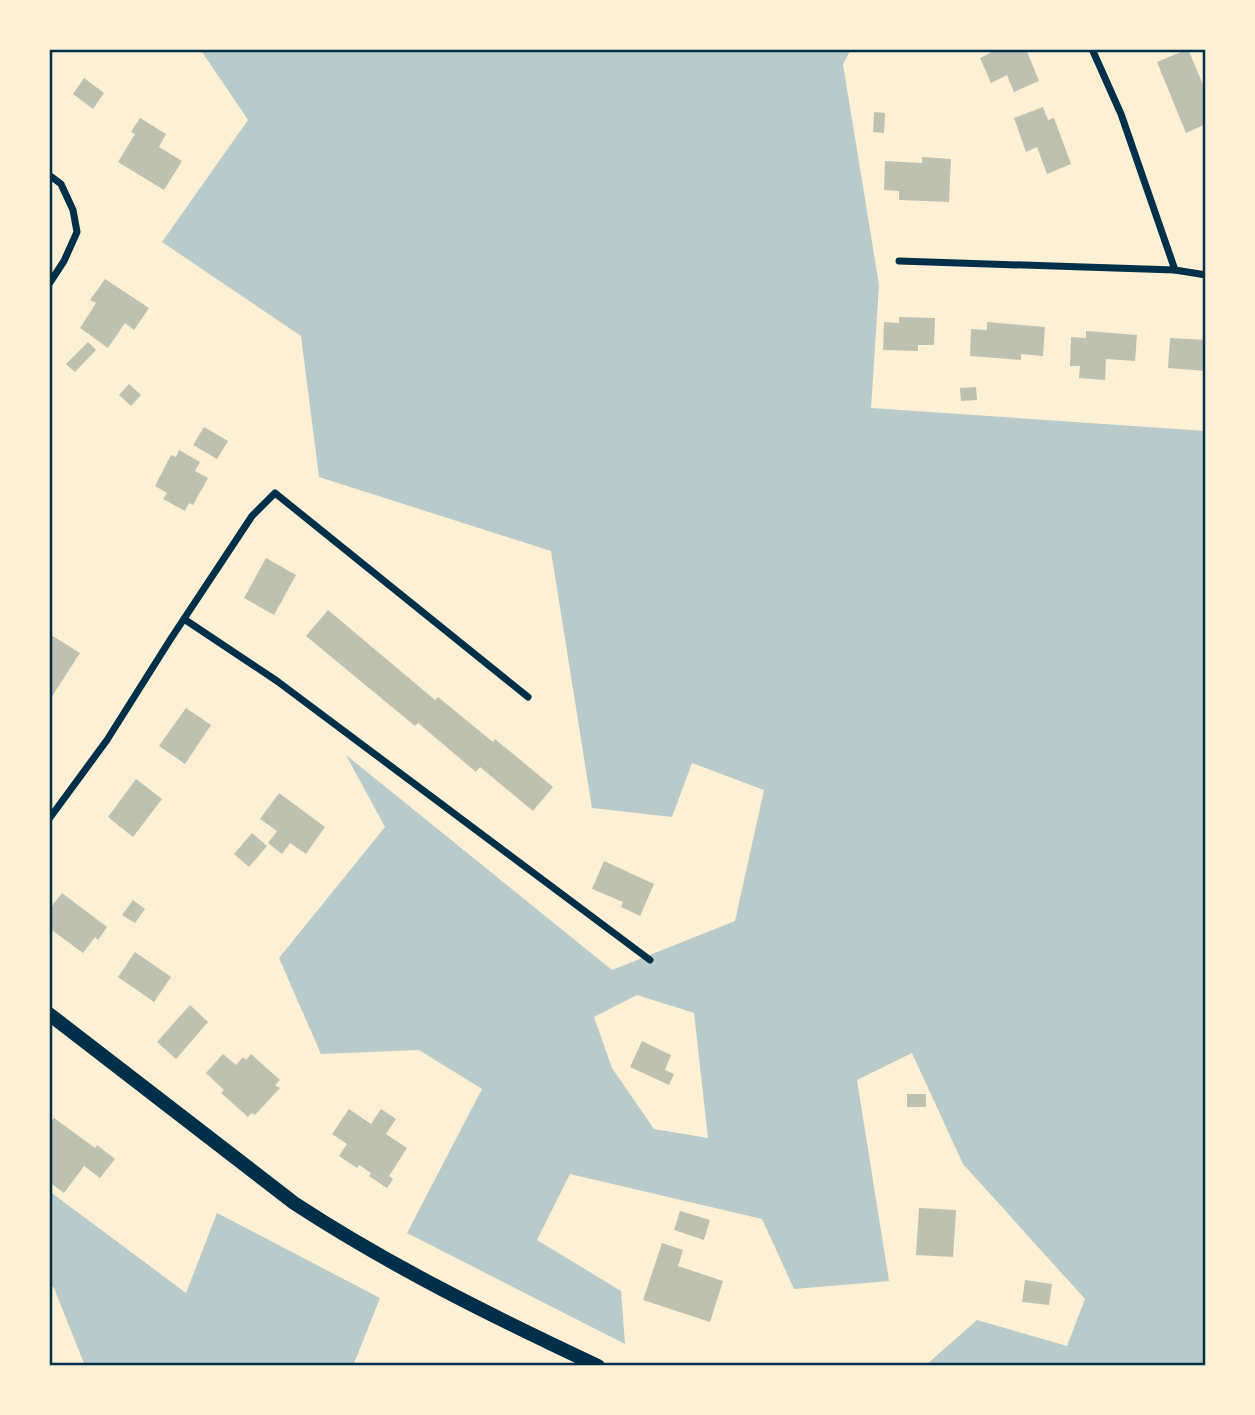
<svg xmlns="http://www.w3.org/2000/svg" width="1255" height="1415" font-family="'Roboto Condensed',sans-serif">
<rect width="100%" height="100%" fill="#fdf0d5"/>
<g fill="#b9caca" fill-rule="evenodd">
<path d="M 200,49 L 851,49 L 843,64 L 879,285 L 871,408 L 1206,431 L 1206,1366 L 925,1366 L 977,1320 L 1067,1346 L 1085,1299 L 963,1164 L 912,1053 L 857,1080 L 889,1281 L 794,1289 L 762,1219 L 570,1174 L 537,1240 L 621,1291 L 625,1344 L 407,1233 L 482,1089 L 419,1050 L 321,1054 L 279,958 L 385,827 L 346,755 L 612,970 L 735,921 L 764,790 L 692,763 L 672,817 L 592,808 L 551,551 L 319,477 L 301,336 L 162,242 L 248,120 ZM 637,995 L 694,1013 L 708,1138 L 654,1129 L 612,1068 L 594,1017 Z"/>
<path d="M 49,1191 L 186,1293 L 217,1213 L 380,1298 L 353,1366 L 85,1366 L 54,1288 L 49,1284 Z"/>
</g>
<g fill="#bec0b2">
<path d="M 988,49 L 1026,49 L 1039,81 L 1014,92 L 1007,75 L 991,83 L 980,58 L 990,53 Z"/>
<path d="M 1188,49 L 1206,92 L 1206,124 L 1186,133 L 1157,62 Z"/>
<path d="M 84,78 L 104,93 L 93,109 L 73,94 Z"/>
<path d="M 1043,107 L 1048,120 L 1054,118 L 1071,164 L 1047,174 L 1037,147 L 1026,152 L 1014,118 Z"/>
<path d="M 874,112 L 885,113 L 884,133 L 873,132 Z"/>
<path d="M 140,118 L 166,134 L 159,147 L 182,161 L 164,190 L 118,162 L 135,134 L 131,132 Z"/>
<path d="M 922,157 L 951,159 L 949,202 L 899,200 L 899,191 L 884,190 L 885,161 L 922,163 Z"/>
<path d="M 105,279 L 149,308 L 134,330 L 125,323 L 108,348 L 80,328 L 96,303 L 90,300 Z"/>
<path d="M 899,317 L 935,318 L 934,345 L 918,345 L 918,351 L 883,350 L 884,322 L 899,323 Z"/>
<path d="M 987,322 L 1045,327 L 1043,356 L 1021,354 L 1021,360 L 970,356 L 971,329 L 987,330 Z"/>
<path d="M 1086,331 L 1137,335 L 1135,361 L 1106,359 L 1105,380 L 1079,378 L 1080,366 L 1070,366 L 1071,337 L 1086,338 Z"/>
<path d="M 1170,338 L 1206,340 L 1206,371 L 1168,368 Z"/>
<path d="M 88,342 L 96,350 L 75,372 L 66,364 Z"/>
<path d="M 129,384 L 141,395 L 131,406 L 119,395 Z"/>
<path d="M 976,387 L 977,400 L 961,401 L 960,388 Z"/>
<path d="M 204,427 L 228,441 L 217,459 L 193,445 Z"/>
<path d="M 179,450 L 200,462 L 195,471 L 208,478 L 193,505 L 189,503 L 185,511 L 163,499 L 167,493 L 155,486 L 171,455 L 176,457 Z"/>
<path d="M 266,558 L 296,575 L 274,615 L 244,598 Z"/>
<path d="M 328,610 L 435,700 L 438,697 L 493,742 L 495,739 L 553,787 L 533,811 L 480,767 L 476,772 L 418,723 L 415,726 L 306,636 Z"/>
<path d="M 51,635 L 80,653 L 49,701 L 49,638 Z"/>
<path d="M 186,708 L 211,725 L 185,764 L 159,746 Z"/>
<path d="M 136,779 L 162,799 L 133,837 L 108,817 Z"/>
<path d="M 279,793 L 325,827 L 306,854 L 290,843 L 282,854 L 268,843 L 277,831 L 260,819 Z"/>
<path d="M 252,833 L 267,846 L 249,867 L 234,854 Z"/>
<path d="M 604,861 L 654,884 L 640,916 L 621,907 L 623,902 L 592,889 Z"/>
<path d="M 62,893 L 107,927 L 98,940 L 95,937 L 83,953 L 49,928 L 49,910 Z"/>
<path d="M 133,900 L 145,909 L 135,923 L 122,915 Z"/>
<path d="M 135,952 L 171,977 L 154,1002 L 118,977 Z"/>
<path d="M 190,1005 L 208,1022 L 176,1059 L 157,1042 Z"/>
<path d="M 642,1041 L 671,1055 L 665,1070 L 674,1074 L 669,1085 L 630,1067 Z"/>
<path d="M 223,1054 L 236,1065 L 243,1057 L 246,1060 L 251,1054 L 280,1080 L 275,1085 L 280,1088 L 255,1115 L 252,1113 L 248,1117 L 221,1093 L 224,1090 L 206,1073 Z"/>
<rect x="907" y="1094" width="19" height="13"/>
<path d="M 349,1109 L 371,1124 L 381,1109 L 396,1119 L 386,1134 L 407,1148 L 389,1176 L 393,1179 L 387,1188 L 369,1176 L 371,1173 L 359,1165 L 357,1168 L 339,1156 L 347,1144 L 332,1134 Z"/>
<path d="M 54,1118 L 95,1148 L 97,1145 L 115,1159 L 100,1178 L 84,1166 L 64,1193 L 49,1182 L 49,1125 Z"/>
<path d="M 919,1208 L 956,1210 L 953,1257 L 916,1255 Z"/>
<path d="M 680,1211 L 710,1220 L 704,1240 L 674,1230 Z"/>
<path d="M 662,1243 L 683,1250 L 678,1266 L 723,1281 L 710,1322 L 643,1300 Z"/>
<path d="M 1025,1280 L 1052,1284 L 1049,1305 L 1022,1302 Z"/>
</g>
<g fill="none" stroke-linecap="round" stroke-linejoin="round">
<g stroke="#003049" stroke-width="7">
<path d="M 1092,49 L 1121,114 L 1175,270 L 1206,275"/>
<path d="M 49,175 L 61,184 L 73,210 L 77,232 L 64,261 L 49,284"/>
<path d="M 899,261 L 1175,270"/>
<path d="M 184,619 L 277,681 L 650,960"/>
<path d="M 49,819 L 107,740 L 170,640 L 252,516 L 275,493 L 528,697"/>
</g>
<path stroke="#003049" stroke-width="14" d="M 49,1014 L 294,1203 C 390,1266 494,1317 598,1366"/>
</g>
<rect width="1255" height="1415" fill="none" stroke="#fdf0d5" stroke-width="102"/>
<rect x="51" y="51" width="1153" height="1313" fill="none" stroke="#003049" stroke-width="2.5"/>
</svg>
